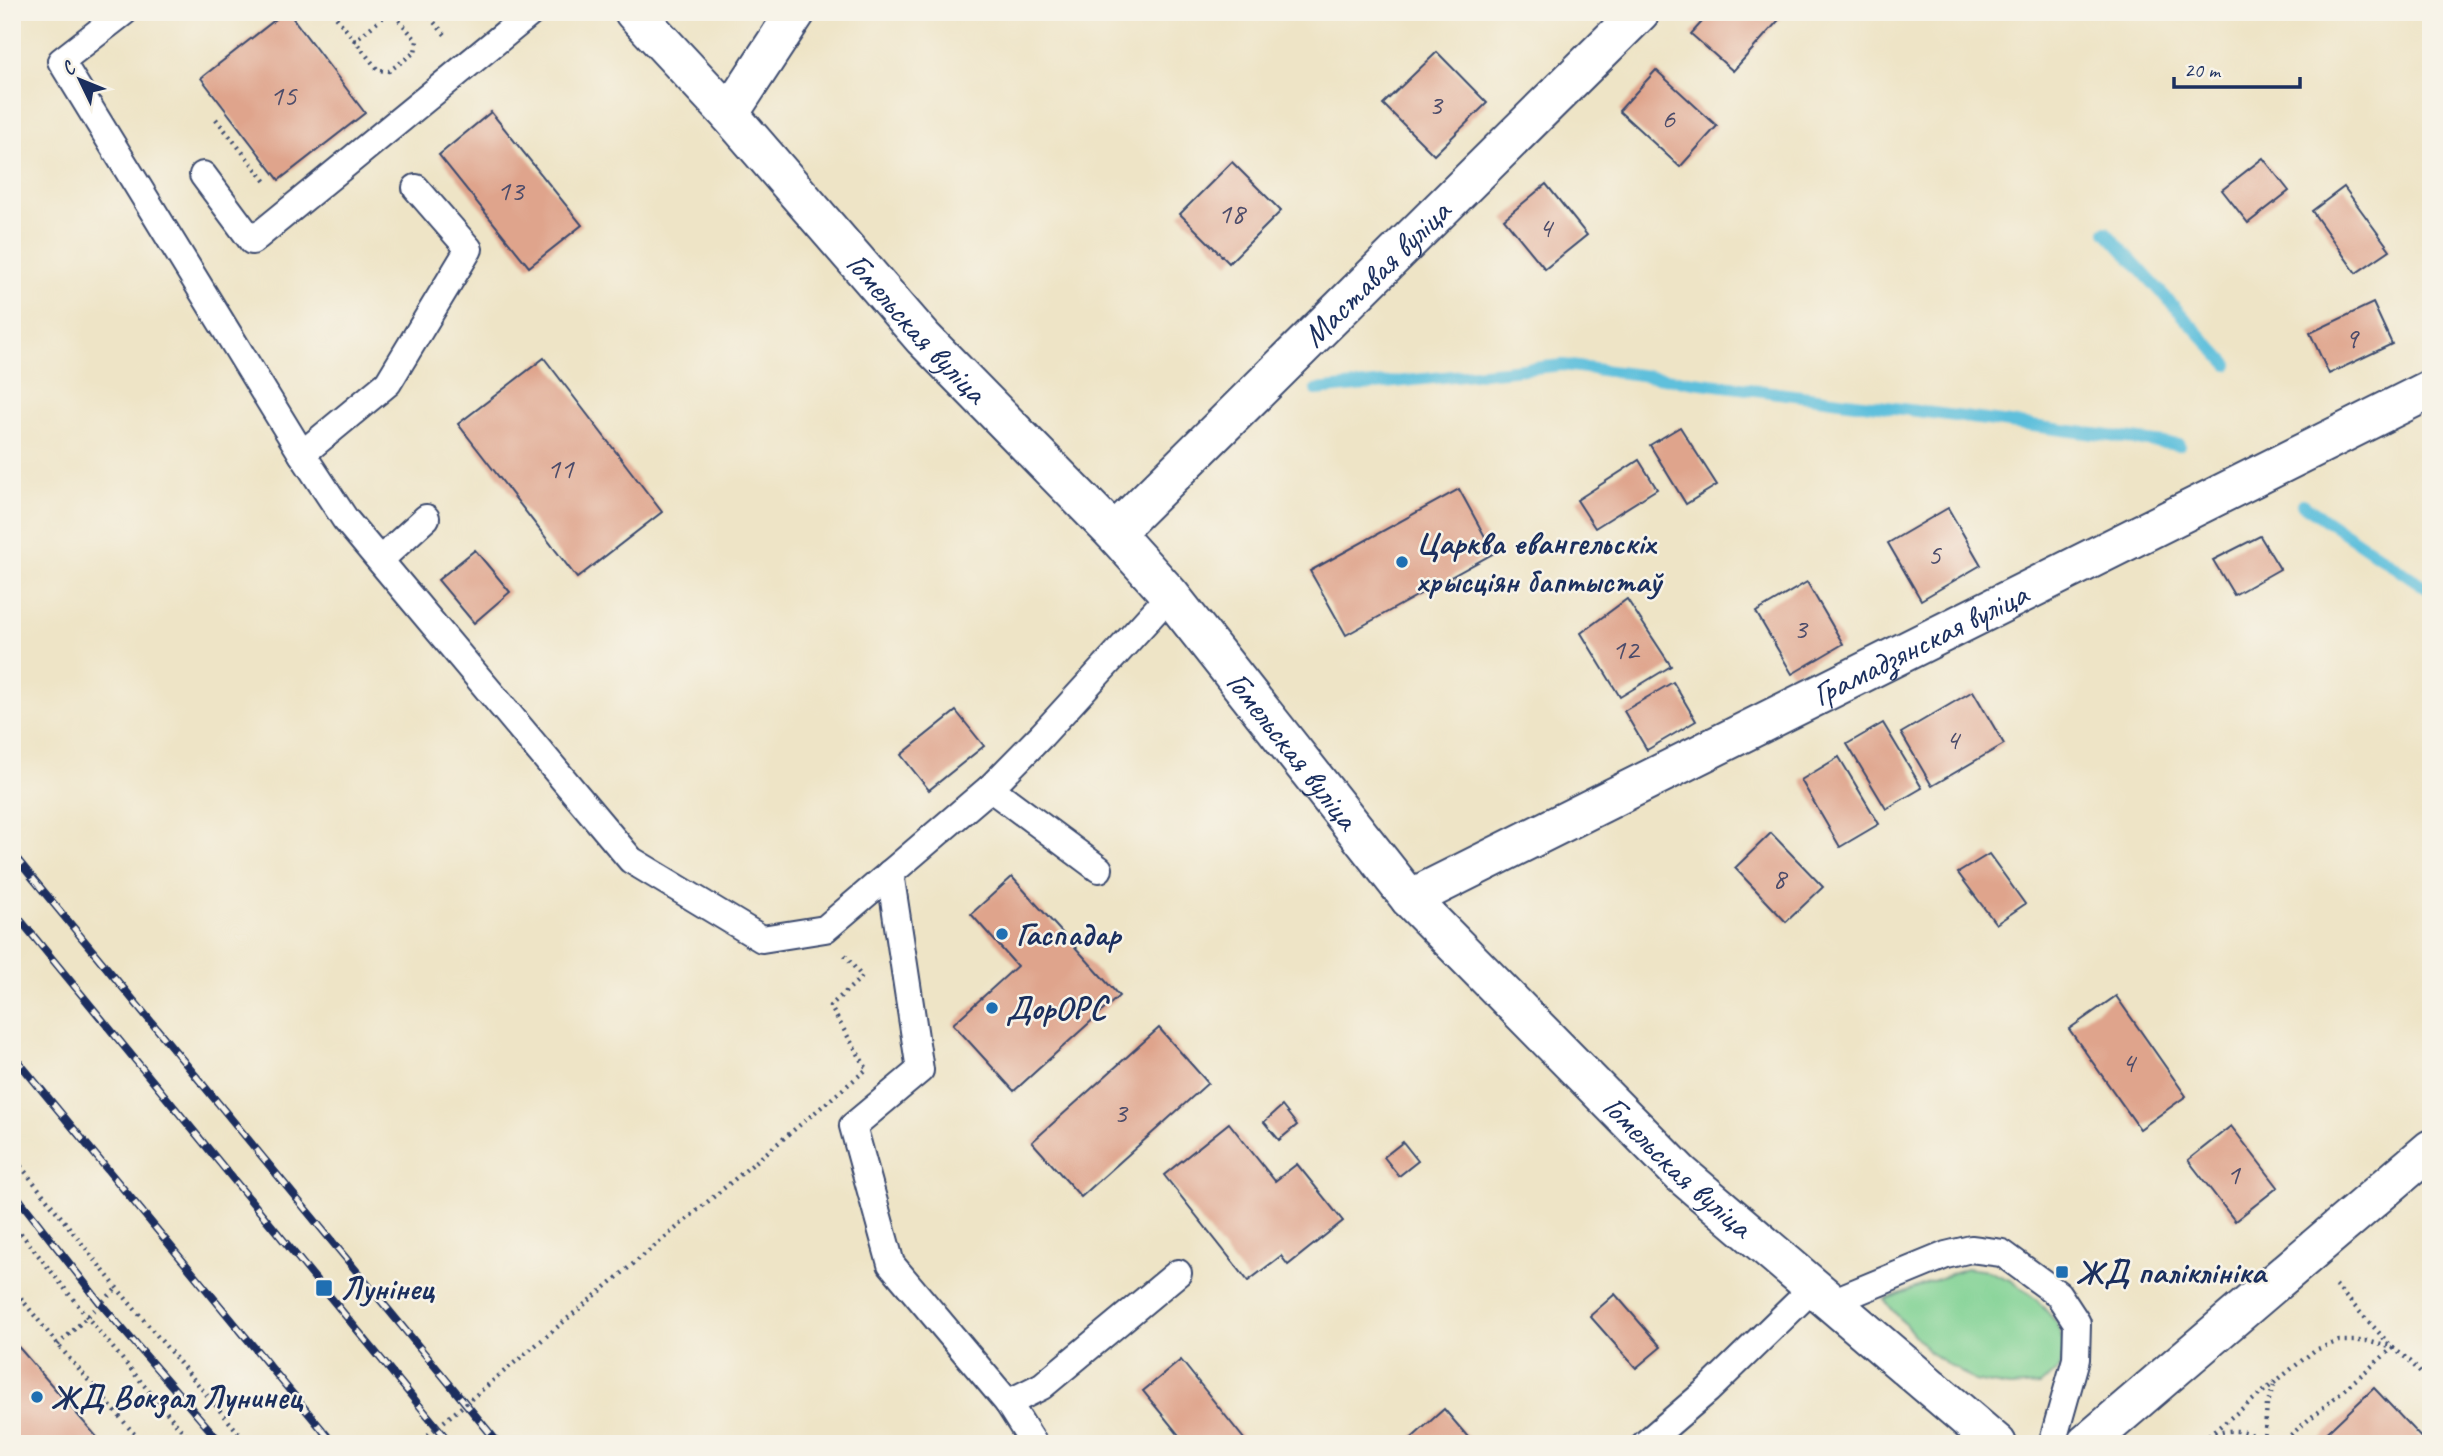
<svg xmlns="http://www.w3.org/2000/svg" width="2443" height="1456" font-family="Caveat,sans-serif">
<rect width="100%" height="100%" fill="#f7f3e8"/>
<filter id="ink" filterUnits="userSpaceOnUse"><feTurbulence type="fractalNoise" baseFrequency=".0143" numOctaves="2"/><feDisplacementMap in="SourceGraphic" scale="14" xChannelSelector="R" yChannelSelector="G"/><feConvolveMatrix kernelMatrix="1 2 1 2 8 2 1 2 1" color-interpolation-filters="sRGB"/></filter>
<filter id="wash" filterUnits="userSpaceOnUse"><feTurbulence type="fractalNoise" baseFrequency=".00686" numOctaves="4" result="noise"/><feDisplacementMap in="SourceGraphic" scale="28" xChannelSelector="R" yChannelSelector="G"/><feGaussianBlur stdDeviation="1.57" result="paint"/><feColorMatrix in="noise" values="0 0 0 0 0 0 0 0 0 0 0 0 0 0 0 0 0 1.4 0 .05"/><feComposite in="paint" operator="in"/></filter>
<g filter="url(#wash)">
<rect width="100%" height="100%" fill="#eee4c6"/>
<path fill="#7fd193" stroke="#4d8078" stroke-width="2" d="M 1966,1268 L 1989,1271 L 2012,1281 L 2037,1300 L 2056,1322 L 2065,1346 L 2059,1369 L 2040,1385 L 2009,1387 L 1975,1381 L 1929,1352 L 1884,1300 Z"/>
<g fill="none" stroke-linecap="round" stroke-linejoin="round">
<g stroke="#5ec0dc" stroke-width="12">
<path d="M 2106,232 L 2228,365"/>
<path d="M 1316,390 L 1563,365 L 2179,445"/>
<path d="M 2302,504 L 2431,591"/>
</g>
</g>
<g id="blocks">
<g fill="#dfa48c">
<path d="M 285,12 L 288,12 L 365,113 L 279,180 L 201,78 Z"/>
<path d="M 1711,12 L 1786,12 L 1733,71 L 1691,34 Z"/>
<path d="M 1437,52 L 1487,103 L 1434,155 L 1383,104 Z"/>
<path d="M 1656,70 L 1717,126 L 1680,167 L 1619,111 Z"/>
<path d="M 491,112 L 582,225 L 529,267 L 439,155 Z"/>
<path d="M 2263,158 L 2289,191 L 2248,223 L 2222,190 Z"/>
<path d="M 1232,162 L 1281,211 L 1229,263 L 1180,214 Z"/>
<path d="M 1546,184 L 1587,235 L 1545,269 L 1504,219 Z"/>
<path d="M 2344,187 L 2390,250 L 2356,273 L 2312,211 Z"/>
<path d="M 2373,303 L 2392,344 L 2329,374 L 2310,333 Z"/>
<path d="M 544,358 L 662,512 L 577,578 L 458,424 Z"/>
<path d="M 1680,427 L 1717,485 L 1686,504 L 1650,445 Z"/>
<path d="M 1639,460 L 1657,489 L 1595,528 L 1577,500 Z"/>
<path d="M 1459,489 L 1494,553 L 1346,635 L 1310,571 Z"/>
<path d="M 1948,508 L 1981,565 L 1921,600 L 1888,543 Z"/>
<path d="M 2260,536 L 2280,569 L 2234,595 L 2213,560 Z"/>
<path d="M 475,550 L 510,592 L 474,623 L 438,580 Z"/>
<path d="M 1807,582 L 1843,644 L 1792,674 L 1756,612 Z"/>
<path d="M 1627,599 L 1671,666 L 1620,697 L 1581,633 Z"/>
<path d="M 1673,682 L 1696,721 L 1647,750 L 1624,711 Z"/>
<path d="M 1973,691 L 2004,744 L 1932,786 L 1901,733 Z"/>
<path d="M 956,711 L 984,746 L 929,790 L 901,755 Z"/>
<path d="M 1883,723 L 1922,788 L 1886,809 L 1847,744 Z"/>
<path d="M 1839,757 L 1879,824 L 1840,847 L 1801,780 Z"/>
<path d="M 1771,833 L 1823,887 L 1786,922 L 1735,868 Z"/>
<path d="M 1989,854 L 2025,904 L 1996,924 L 1958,873 Z"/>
<path d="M 1012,877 L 1119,996 L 1014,1091 L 953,1024 L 1017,966 L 971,914 Z"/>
<path d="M 2116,996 L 2186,1096 L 2140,1129 L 2069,1029 Z"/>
<path d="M 1159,1028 L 1208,1083 L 1081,1197 L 1032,1142 Z"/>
<path d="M 1282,1106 L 1297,1125 L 1279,1140 L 1264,1122 Z"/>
<path d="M 1229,1123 L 1275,1181 L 1297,1164 L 1343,1221 L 1288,1265 L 1281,1256 L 1248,1281 L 1164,1175 Z"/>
<path d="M 2231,1126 L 2278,1187 L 2235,1221 L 2188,1160 Z"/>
<path d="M 1403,1142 L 1418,1161 L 1399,1176 L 1384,1157 Z"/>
<path d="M 1615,1294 L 1661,1347 L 1636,1368 L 1590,1316 Z"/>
<path d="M 12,1340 L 22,1351 L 103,1444 L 12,1444 Z"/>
<path d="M 1181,1360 L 1248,1444 L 1186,1444 L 1143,1391 Z"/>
<path d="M 2374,1388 L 2427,1444 L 2315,1444 Z"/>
<path d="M 1444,1409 L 1474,1444 L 1405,1444 Z"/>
</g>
</g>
</g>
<g filter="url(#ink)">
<use href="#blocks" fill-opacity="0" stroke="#3b4a6e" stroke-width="2"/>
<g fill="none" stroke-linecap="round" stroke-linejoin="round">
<defs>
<g id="service">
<path d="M 124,12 L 61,61 L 302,454 L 345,519 L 631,860 L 762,939 L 825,929 L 990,788 L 1042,735 L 1170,595"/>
<path d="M 203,175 L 252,241 L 532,12"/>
<path d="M 302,454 L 388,383 L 469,249 L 416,188"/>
<path d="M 380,560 L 426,518"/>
<path d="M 990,788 L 1099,869"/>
<path d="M 890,873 L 920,1070 L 853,1126 L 891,1264 L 1008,1403 L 1042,1386 L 1178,1273"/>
<path d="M 1832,1302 L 1946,1255 L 1971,1249 L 2002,1253 L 2058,1294 L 2077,1323 L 2076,1359 L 2052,1444"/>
<path d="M 1008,1403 L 1034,1444"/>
<path d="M 1645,1444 L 1708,1390 L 1814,1287"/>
</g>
<g id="minor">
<path id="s1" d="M 1114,533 L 1640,12"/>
<path id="s2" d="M 1410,899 L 2431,389"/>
<path d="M 2086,1444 L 2431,1149"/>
</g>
<g id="tertiary">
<path id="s3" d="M 634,12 L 729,114 L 923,338 L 1114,533 L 1170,595 L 1410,899 L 1681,1174 L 1997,1444"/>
<path d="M 729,114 L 796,12"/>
</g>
</defs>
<use href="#service" stroke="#3b4a6e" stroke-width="30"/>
<use href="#minor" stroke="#3b4a6e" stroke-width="42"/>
<use href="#tertiary" stroke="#3b4a6e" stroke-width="42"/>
<g stroke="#3b4a6e" stroke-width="4.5" stroke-dasharray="2 5" stroke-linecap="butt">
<path d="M 332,12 L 378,70 L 389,71 L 415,52 L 417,41 L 392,12"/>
<path d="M 425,12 L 448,38"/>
<path d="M 354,41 L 390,12"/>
<path d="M 216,119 L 267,183"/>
<path d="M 845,955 L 862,977 L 830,1006 L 867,1069"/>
<path d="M 12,1155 L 117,1288 L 248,1444"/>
<path d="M 12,1222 L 88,1318 L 193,1444"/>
<path d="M 12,1287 L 58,1345 L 143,1444"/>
<path d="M 58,1345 L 117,1288"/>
<path d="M 2215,1434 C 2232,1428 2251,1430 2265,1444"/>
<path d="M 2203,1440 L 2315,1350 L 2339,1341 L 2367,1341 L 2393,1348 L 2410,1361 L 2431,1385"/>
<path d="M 2264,1442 L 2267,1405 L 2275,1383"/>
<path d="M 2280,1444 L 2393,1348 L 2335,1285"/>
</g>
<use href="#service" stroke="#fff" stroke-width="26"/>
<use href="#minor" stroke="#fff" stroke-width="38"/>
<use href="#tertiary" stroke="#fff" stroke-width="38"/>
<defs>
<g id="rail">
<path d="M 12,853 L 499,1444"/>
<path d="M 12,910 L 451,1444"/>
<path d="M 12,1054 L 334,1444"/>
<path d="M 12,1190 L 101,1304 L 222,1444"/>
</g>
</defs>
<use href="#rail" stroke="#1b2f5e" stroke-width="8"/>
<use href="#rail" stroke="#f7f3e8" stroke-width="5" stroke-dasharray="16" stroke-linecap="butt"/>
<path stroke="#3b4a6e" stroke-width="4.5" stroke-dasharray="2 5" stroke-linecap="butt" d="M 417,1444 L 867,1069"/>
</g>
</g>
<g fill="#1f6fb2" stroke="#f7f3e8" stroke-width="2.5">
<circle cx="1402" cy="562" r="7"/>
<circle cx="1002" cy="934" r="7"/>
<circle cx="992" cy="1008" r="7"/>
<rect x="2055" y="1265" width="14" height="14" rx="3.5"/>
<rect x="315" y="1279" width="18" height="18" rx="3.5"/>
<circle cx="37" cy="1397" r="7"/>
</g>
<g text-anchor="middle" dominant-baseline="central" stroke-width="5" stroke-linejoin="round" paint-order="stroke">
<g font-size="30" fill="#4c4c6a">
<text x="283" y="95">15</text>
<text x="1435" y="104">3</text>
<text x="1668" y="118">6</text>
<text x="510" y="190">13</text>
<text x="1231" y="213">18</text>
<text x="1545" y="227">4</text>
<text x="2351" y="338">9</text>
<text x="560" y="468">11</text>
<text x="1934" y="554">5</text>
<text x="1800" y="628">3</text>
<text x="1625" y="649">12</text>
<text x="1952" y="739">4</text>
<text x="1779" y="878">8</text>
<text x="2128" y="1062">4</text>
<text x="1120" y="1112">3</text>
<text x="2233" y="1174">1</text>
</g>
<g font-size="33" fill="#1b2f5e" stroke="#f7f3e8">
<text stroke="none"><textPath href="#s1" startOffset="369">Маставая вуліца</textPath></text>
<text stroke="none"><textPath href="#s3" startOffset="424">Гомельская вуліца</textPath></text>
<text stroke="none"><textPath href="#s2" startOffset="570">Грамадзянская вуліца</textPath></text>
<text stroke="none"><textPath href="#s3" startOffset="990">Гомельская вуліца</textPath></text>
<text stroke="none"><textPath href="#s3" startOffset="1558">Гомельская вуліца</textPath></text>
</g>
<g font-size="33" font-weight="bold" fill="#1b2f5e" stroke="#f7f3e8" text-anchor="start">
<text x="1416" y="543">Царква евангельскіх<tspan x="1416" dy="38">хрысціян баптыстаў</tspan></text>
<text x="1016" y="934">Гаспадар</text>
<text x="1006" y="1008">ДорОРС</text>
<text x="2076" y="1272">ЖД паліклініка</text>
<text x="340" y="1288">Лунінец</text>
<text x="51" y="1397">ЖД Вокзал Лунинец</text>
</g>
</g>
<rect width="2443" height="1456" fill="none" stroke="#f7f3e8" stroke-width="42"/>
<g transform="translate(80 80) rotate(313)" stroke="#f7f3e8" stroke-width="5" paint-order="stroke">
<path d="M0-5L12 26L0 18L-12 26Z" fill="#1b2f5e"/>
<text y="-10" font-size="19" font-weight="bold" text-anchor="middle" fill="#1b2f5e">С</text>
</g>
<path d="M2174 77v10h126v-10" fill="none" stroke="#1b2f5e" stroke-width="3.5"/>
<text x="2184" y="77" font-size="21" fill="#1b2f5e" stroke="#f7f3e8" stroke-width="5" paint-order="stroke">20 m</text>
</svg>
